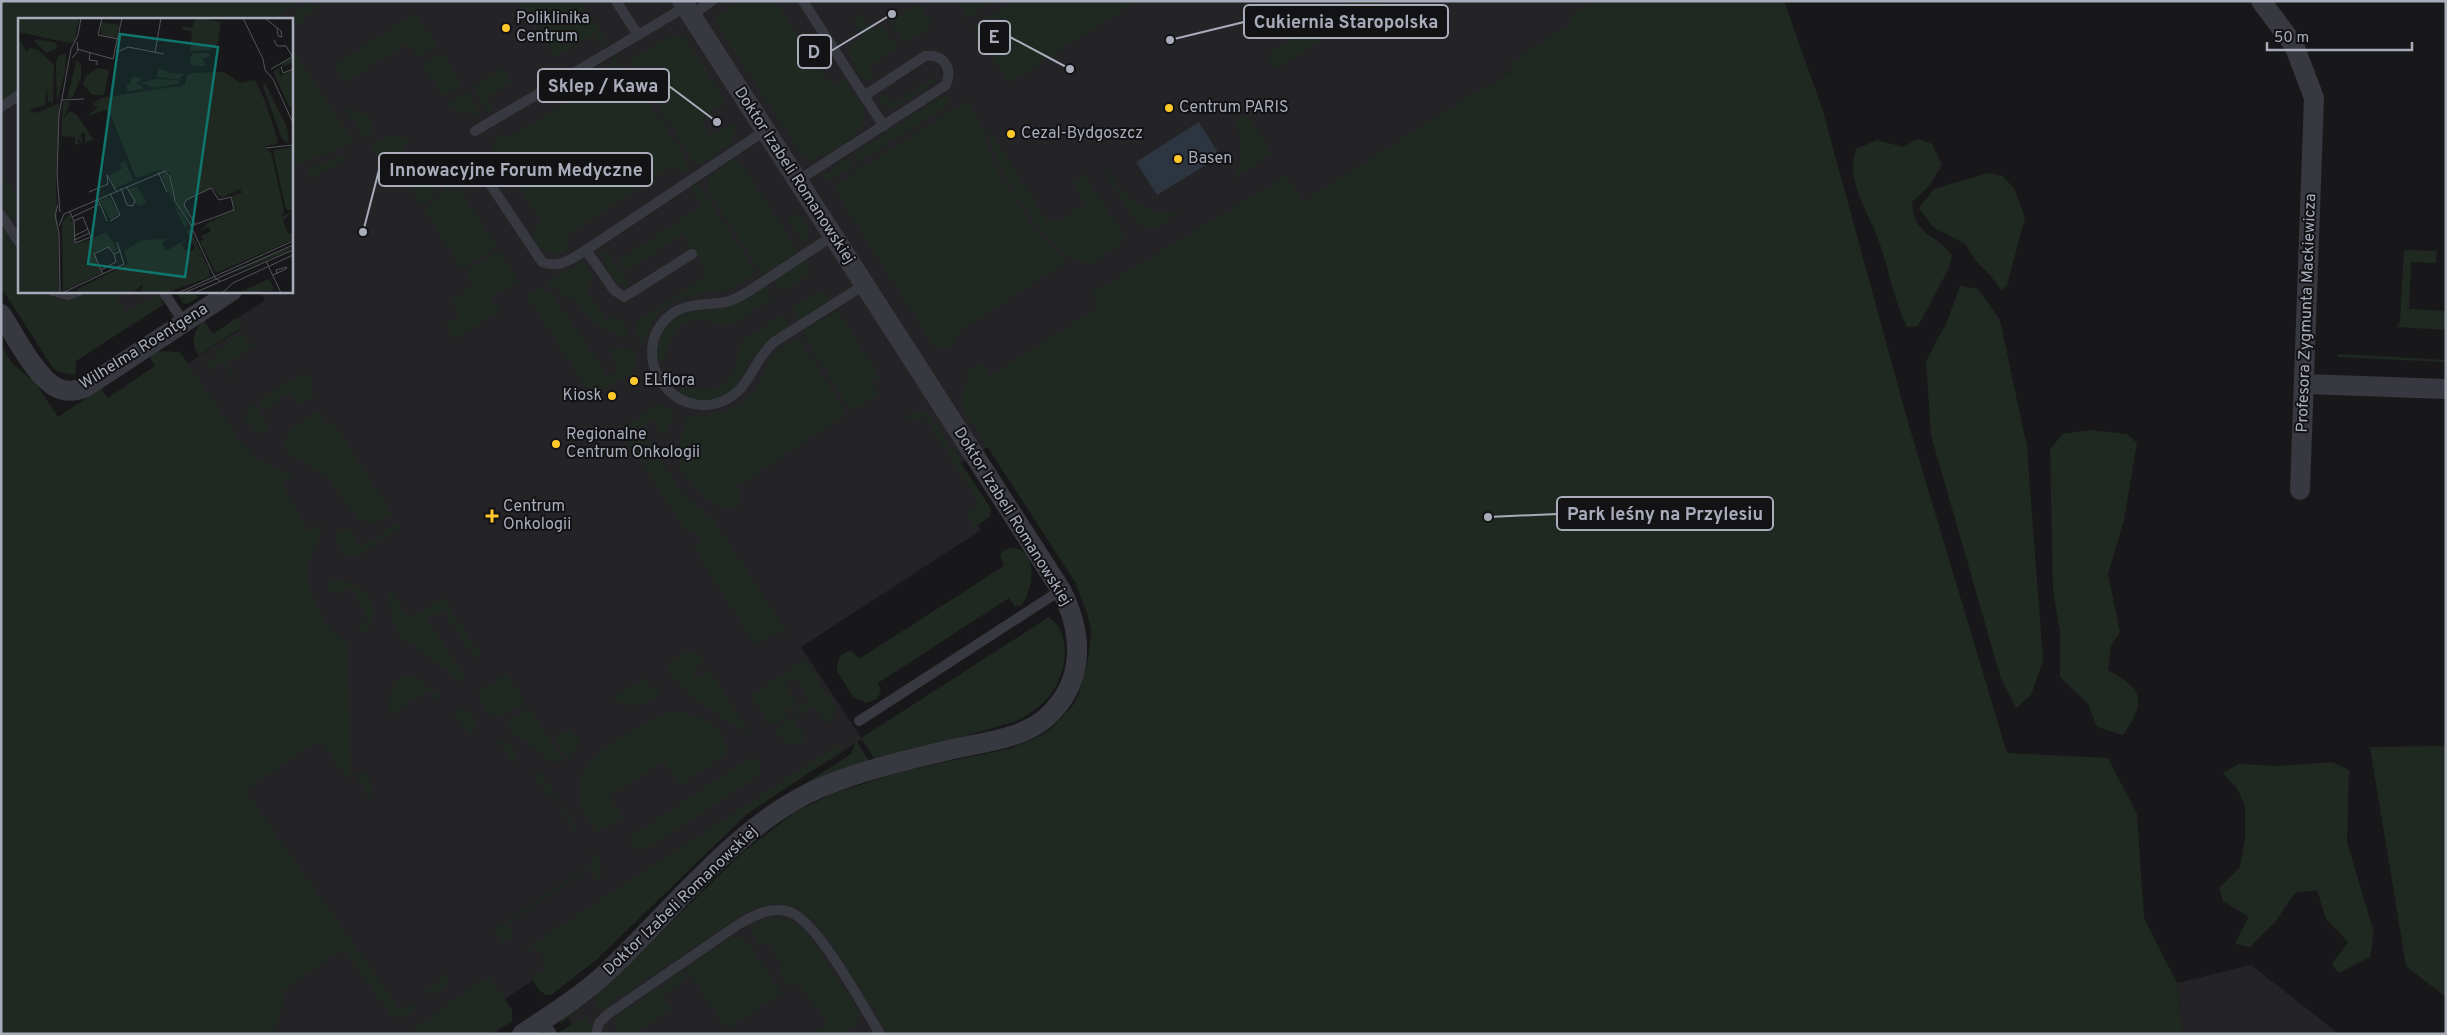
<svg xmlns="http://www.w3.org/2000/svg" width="2447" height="1035" font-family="Overpass,sans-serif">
<rect width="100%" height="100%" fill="#18181a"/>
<g fill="#242427">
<path d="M 125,1 L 1591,1 L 1596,10 L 988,447 L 960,464 L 990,511 L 975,521 L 981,530 L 801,647 L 862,739 L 687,852 L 613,928 L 451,1034 L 185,1034 L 1,485 L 242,328 L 236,319 L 265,300 L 260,291 L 291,291 L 291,19 L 97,19 Z"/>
<path d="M 19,68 L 19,291 L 177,291 L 72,359 L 1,277 L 1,79 Z"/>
<path d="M 859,829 L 976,1034 L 558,1034 L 572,1025 L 568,1018 L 608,987 Z"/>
<path d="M 2251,965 L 2339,1034 L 2183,1034 L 2177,983 Z"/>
</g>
<g fill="#1f2921">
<path d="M 1,1 L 300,1 L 286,10 L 279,19 L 19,19 L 19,89 L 1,101 Z"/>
<path d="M 311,1 L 317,8 L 303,17 L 304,20 L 294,26 L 291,19 L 293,13 Z"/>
<path d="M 520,1 L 580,1 L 608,44 L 602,47 L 594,34 L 556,57 Z"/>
<path d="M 740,1 L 774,1 L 802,42 L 814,36 L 815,39 L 805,46 L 832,86 L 841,79 L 845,81 C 851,90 861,100 864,110 C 870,133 828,152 812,162 L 800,152 L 713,18 Z"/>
<path d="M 956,1 L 993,1 L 967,18 Z"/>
<path d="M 1015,1 L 1133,1 L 1134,3 L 1009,83 L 974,29 Z"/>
<path d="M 1351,1 L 1383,1 L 1276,69 L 1266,56 Z"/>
<path d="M 1587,1 L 1784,1 L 1822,108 L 1907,419 L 2007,753 L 2108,758 L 2137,814 L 2144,918 L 2177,983 L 2183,1034 L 889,1034 L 822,929 L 810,916 L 795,907 L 776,903 L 747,911 L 599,1011 L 594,1004 L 598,1001 L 595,997 L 559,1025 L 563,1018 L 610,982 L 743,852 L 797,811 L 832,794 L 903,771 L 1012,748 L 1044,734 L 1054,726 L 1073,705 L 1079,694 L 1089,655 L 1091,632 L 1088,616 L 1075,582 L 963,409 C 960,398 963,389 969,380 L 965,374 L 982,363 L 990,376 L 1100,306 L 1092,293 L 1286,176 L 1303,202 L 1485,86 L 1487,88 L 1512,71 L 1511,62 L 1572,23 L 1569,17 L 1589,5 Z"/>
<path d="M 919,3 L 933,25 L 904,44 L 890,22 Z"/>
<path d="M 415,13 L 437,45 L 418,57 L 408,43 L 345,82 L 335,65 Z"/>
<path d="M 859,14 L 862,15 L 872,31 L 882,25 L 897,48 L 868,67 L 874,77 L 871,81 L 864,79 C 851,62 840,51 863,37 L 853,20 Z"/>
<path d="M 673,35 L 683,36 L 726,102 L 700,120 L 709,135 L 718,133 L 736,122 L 732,144 L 699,164 L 694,162 L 629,60 Z"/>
<path d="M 291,48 L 354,143 L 291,167 Z"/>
<path d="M 442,53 L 462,84 L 443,96 L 423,65 Z"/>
<path d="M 616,58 L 622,66 L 628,69 L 684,156 L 688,173 L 681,173 L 674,164 L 563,238 L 568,246 L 565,253 C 551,257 533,247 533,230 L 542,222 L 510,174 L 503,178 C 493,163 488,147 502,132 L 506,139 L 617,74 L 611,61 Z"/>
<path d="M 502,68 L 512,83 L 487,97 L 494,108 L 489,113 L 473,87 Z"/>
<path d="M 935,77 L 937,81 L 898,106 L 890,108 L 880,103 L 879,98 L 883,94 L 885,94 L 892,104 Z"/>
<path d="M 467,92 L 482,115 L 459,112 L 448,104 Z"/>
<path d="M 946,94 L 951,103 L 855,165 L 855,154 Z"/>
<path d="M 968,100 L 981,127 L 997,171 L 1035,229 L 1065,259 L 1065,263 L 964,328 L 958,333 L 952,345 L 943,348 L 934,346 L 833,187 Z"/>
<path d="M 345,108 L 367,115 L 374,127 L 373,131 L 365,138 Z"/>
<path d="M 1247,114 L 1272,154 L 1234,178 C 1243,160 1244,139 1234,121 Z"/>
<path d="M 987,126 L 1048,223 L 1055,219 L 1057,222 L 1086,203 L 1072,181 L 1084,174 L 1123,234 L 1125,233 L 1127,236 L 1121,240 L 1119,246 L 1090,264 C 1082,261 1072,259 1065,253 C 1036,230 990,164 987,126 Z"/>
<path d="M 396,136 L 412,140 L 406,144 L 398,167 L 387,156 L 380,160 L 370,145 L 381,138 Z"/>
<path d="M 1918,139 L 1932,144 L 1942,165 L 1929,186 L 1912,202 C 1915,237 1934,232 1952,255 L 1949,268 L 1918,326 L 1907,327 C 1893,299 1889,268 1878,239 C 1868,210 1845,182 1856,149 L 1877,140 L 1903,147 Z"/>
<path d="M 344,155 L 347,158 L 310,179 L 305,170 Z"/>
<path d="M 850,157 L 851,168 L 831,180 L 826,179 L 823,174 Z"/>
<path d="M 733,159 L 740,162 L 798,251 L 763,275 L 705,185 L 709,183 L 709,176 Z"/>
<path d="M 1108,171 C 1124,199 1146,215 1179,213 L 1153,229 L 1148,228 L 1144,225 L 1140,227 L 1105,173 Z"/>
<path d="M 1,173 L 19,199 L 19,216 L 14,219 L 9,218 L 1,206 Z"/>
<path d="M 1988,173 L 2002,176 L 2014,188 L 2025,218 L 2007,285 L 2001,290 L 1991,276 L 1976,261 L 1965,244 L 1933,227 L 1919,208 L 1934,189 Z"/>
<path d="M 422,176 L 439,186 L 435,196 L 421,205 L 412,187 L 417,183 L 415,180 Z"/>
<path d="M 697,185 L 701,188 L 756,273 L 729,290 L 690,295 L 669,304 L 653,318 L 642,343 L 636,332 L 638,321 L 709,274 L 682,234 L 627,271 L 620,262 L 621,259 L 701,206 L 693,193 L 694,186 Z"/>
<path d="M 445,186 L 458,191 L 464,196 L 497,247 L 462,269 L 424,209 L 439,199 Z"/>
<path d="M 797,214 C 810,219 810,233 805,244 L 787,217 Z"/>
<path d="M 1,225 L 19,252 L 19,291 L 44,291 L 50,296 L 63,300 L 79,297 L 88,291 L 112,291 L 126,312 L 154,296 L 158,297 L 164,304 L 76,361 L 75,375 L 59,372 L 53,368 L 1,287 Z"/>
<path d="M 605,249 L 628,282 L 628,286 L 619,285 L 602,259 L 601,252 Z"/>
<path d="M 2404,250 L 2437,251 L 2436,263 L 2411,262 L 2409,309 L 2446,311 L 2446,330 L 2397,327 L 2400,322 Z"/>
<path d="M 499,251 L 518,281 L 491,297 L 500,311 L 455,339 L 446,326 L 460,316 L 450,301 L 473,286 L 465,273 Z"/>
<path d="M 804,260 L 812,272 L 782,292 L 774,281 Z"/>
<path d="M 581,261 C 592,269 597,280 585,289 L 606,320 L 614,317 C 624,321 628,328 626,338 C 602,332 585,316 572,296 L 566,300 L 559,291 L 546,284 Z"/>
<path d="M 766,286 L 773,298 L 730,326 C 722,327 715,321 707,320 C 684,316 666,336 666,358 L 659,363 C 655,356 657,347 660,340 C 673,303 700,315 728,306 C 742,302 754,294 766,286 Z"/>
<path d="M 1960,286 L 1978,289 L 2000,320 L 2027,447 L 2043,661 L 2031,695 L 2016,708 L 2001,679 L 1931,435 L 1926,361 L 1947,322 Z"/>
<path d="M 540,288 L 552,294 L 608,377 L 619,370 L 611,357 L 611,350 L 614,348 L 636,350 L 637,369 L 593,397 L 527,296 Z"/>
<path d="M 823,289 L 830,300 L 800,320 L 792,308 Z"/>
<path d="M 176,291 L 194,291 L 198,297 L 187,304 L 183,303 Z"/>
<path d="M 837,310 L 880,378 L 872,384 L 878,394 L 852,411 L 801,332 Z"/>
<path d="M 783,314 L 790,326 C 781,332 770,338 762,346 C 740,368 740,404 698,400 C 691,399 683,397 678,391 L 684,386 C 705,394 729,391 736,366 C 739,358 737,350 740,343 Z"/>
<path d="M 236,318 L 242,327 L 198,356 C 191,343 193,330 204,320 L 213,334 Z"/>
<path d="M 242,334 L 249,346 L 256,342 L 257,344 L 227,364 L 235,377 L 232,379 L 222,362 L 208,370 L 205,365 L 218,357 L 215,351 Z"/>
<path d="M 798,339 L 847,414 L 736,487 L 741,496 C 733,533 683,481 679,464 C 676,449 684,430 687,415 C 716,418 742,409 758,384 C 763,375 766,365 773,357 C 780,349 790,344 798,339 Z"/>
<path d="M 1,346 L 12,363 L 29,378 L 31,376 L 58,417 L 101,388 L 108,398 L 155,366 L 149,356 L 157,351 L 180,352 L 240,441 L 254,456 L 279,470 L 292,474 L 293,476 L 281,484 L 308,532 L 323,524 C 323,536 312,548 309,560 C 302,592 325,627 349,645 L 350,776 L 347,778 L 320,740 L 308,748 L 303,749 L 271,774 L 266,774 L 246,792 L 400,1010 L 412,1002 L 414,1011 L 404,1017 L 392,1017 L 344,949 L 283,990 L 282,1011 L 271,1034 L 1,1034 Z"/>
<path d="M 2338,354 L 2446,360 L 2446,362 L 2338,357 Z"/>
<path d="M 300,374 L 309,375 L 312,380 L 310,390 L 315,395 L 298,405 L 290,393 L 264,410 L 258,401 Z"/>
<path d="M 254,404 L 270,429 L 262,434 L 253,431 L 245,419 L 247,410 Z"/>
<path d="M 660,404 L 675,414 L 666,434 L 663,436 L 652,419 L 640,428 L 681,492 L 713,519 L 788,634 L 784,637 L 779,631 L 755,644 L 694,548 L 702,543 L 695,531 L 689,535 L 627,440 L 629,438 L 622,428 Z"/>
<path d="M 319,411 L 327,423 L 332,421 L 393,515 L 375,523 L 359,520 L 327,476 L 289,455 L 284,442 L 292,428 Z"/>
<path d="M 919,411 L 929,414 L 991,509 L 990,516 L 974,528 L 967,514 L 980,503 L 923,415 L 914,421 L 905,418 Z"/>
<path d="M 2090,430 L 2127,434 L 2137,443 L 2124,520 L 2108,574 L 2120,632 L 2111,646 L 2108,670 C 2145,691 2146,701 2123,735 L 2097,727 L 2088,704 L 2060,677 L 2060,632 L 2053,591 L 2050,449 L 2063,434 Z"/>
<path d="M 398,523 L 401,527 L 354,558 L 344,555 L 336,544 L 336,534 L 341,529 L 350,530 L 361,547 Z"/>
<path d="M 1010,548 C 1040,547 1033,589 1022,605 L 1015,607 L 1009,598 L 878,683 L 881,691 L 877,699 L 866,703 L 853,697 L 837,671 C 836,660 841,652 852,651 L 859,659 L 1004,566 L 1000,556 L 1002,551 Z"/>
<path d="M 335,577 C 356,585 375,593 374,619 L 368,629 L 363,631 L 358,628 L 369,618 L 350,588 L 338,593 L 329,589 L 329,581 Z"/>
<path d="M 392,593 L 404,612 L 411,616 L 418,614 L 443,598 L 481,656 L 476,659 L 443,610 L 427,619 L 465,678 L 461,683 L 443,667 L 401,637 L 394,622 L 388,595 Z"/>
<path d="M 1049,617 C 1071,632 1067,667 1055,688 C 1046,703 1030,715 1014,722 L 876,761 L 861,738 Z"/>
<path d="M 686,652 C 695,651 700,655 704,662 L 691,672 L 696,679 L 709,670 L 752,737 C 722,716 684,696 665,666 Z"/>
<path d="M 805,660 L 835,707 L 834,717 L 828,724 L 814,707 L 796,718 L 793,710 L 809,700 L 794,677 L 785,682 L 785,685 L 797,704 L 786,710 L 789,716 L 776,724 L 773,721 L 769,724 L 751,695 Z"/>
<path d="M 506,674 L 525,702 L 503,716 L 495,717 L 483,708 L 479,691 Z"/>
<path d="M 410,675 L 415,677 L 439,695 L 437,702 L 428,690 L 390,716 C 390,697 387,680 410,675 Z"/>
<path d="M 645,678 L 652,689 L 660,684 L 657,697 C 641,707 629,707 612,699 Z"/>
<path d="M 528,707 L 564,761 L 552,762 L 504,725 Z"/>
<path d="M 457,710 L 465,710 L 476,719 L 477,727 L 470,735 L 454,712 Z"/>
<path d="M 681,712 C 700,715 733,731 725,755 L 681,785 L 664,761 L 608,797 L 623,817 L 598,833 C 591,822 582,811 580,799 C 572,758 625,737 653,719 L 662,714 Z"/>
<path d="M 793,718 L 805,737 L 804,741 L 794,744 L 784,742 L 775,729 Z"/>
<path d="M 568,729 L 571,729 L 581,743 L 568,759 L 554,738 Z"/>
<path d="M 496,739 L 503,741 L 516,752 L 514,764 Z"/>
<path d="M 856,741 L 870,762 L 781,799 L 851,754 Z"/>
<path d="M 840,744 L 843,750 L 747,814 L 596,960 L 551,995 C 540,996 535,983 530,975 L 543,971 L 542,951 L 535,948 L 528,953 L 525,949 Z"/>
<path d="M 2446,746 L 2446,997 L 2406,966 L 2370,747 Z"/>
<path d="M 753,759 L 759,763 L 760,774 L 648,848 L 639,849 L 631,844 L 630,839 L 633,835 L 747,760 Z"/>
<path d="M 2332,762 L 2349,770 L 2347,842 L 2374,933 L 2370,957 L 2339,973 L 2332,964 L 2348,942 L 2326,919 L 2317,890 L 2295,893 L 2275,922 L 2250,947 L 2235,944 L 2249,917 L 2223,901 L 2219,888 L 2240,867 L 2245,838 L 2245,806 L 2237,788 L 2223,773 L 2239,764 L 2279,766 Z"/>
<path d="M 539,772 L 575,823 L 576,833 L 560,810 L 562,808 L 553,795 L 549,796 L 533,773 Z"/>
<path d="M 354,773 L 366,774 C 372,781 373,791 371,800 Z"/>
<path d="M 587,849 C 600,854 606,869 598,881 L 589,868 L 507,925 L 513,937 L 502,944 L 493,931 L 595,861 Z"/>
<path d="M 774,917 L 795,922 L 806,932 L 859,1012 L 857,1024 L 842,1034 L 812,1034 L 829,1024 L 797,981 L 790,988 L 777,969 L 783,965 L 766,941 L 760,945 C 755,937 751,933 754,923 Z"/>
<path d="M 732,937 L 740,937 L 747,942 L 782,993 L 727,1029 L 686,969 Z"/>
<path d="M 682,972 L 687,979 L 661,995 L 672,1008 L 638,1031 L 636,1029 L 630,1034 L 624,1031 L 621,1033 L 614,1023 L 616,1017 Z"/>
<path d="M 448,974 L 447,984 C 442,993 434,995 424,991 Z"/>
<path d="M 488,976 L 512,1009 L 512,1021 L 492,1034 L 407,1034 Z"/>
<path d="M 586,1016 L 591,1026 L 590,1034 L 560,1032 Z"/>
</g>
<path fill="#2c3540" d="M 1199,122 L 1220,156 L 1157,195 L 1136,162 Z"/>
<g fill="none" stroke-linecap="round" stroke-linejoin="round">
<g stroke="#383940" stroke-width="10">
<path d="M 616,1 L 638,35 L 685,7"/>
<path d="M 691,15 L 712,1"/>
<path d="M 864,96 L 884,126"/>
<path d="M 1,107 L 19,95"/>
<path d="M 475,131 L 638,35"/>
<path d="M 476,163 L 542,262 C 559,269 571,259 586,250 L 766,130"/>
<path d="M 797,181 L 946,85 C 953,68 944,54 925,56 L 864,96 L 803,1"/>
<path d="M 1,215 L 19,242"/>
<path d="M 833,236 C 811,250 790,264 769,278 C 756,286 742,298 726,302 C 705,306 683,301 666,319 C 628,358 674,422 723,401 C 750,390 753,360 774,342 L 864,285"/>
<path d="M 586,250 L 614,290 L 624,297 L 692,254"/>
<path d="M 53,291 L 68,295 L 79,291"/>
<path d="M 163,291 L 184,323"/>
<path d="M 859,721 L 1061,590"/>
<path d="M 543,1020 L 552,1034"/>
<path d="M 596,1034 L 599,1023 L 608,1014 L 739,924 C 755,915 771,906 790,912 C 818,922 863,1006 880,1034"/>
</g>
<g stroke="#383940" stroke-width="20">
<path d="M 2261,1 L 2294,45 L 2314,98 L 2300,490"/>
<path d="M 1,314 C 15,335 39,385 63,390 C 71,392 79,390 86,387 L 232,291"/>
<path d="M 2304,384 L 2446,389"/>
<path d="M 522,1034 C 551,1015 581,996 606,973 C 671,912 743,817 827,785 C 867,769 911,759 953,749 C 984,742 1022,739 1047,717 C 1086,681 1083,633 1061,590 L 682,1"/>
</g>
</g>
<g fill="#ffc92b" stroke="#131315" stroke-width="2">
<circle cx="506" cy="28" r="5"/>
<circle cx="1169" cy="108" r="5"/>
<circle cx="1011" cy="134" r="5"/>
<circle cx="1178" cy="159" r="5"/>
<circle cx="634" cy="381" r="5"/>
<circle cx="612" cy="396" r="5"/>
<circle cx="556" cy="444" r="5"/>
<path d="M489.5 508.5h5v5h5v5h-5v5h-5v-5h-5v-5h5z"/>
</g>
<g text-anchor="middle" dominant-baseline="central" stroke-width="4" stroke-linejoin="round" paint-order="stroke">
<g font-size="16" fill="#a9adbb" stroke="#131315" text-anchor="start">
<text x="516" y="19">Poliklinika<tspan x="516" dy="18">Centrum</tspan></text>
<text x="1179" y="108">Centrum PARIS</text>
<text x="1021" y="134">Cezal-Bydgoszcz</text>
<text x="1188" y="159">Basen</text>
<text x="644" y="381">ELflora</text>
<text x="602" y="396" text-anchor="end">Kiosk</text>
<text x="566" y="435">Regionalne<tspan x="566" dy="18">Centrum Onkologii</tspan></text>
<text x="503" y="507">Centrum<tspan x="503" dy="18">Onkologii</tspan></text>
</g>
<g font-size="16" fill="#a9adbb" stroke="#131315">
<text transform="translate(794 176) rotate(57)">Doktor Izabeli Romanowskiej</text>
<text transform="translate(2307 313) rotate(-88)">Profesora Zygmunta Mackiewicza</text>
<text transform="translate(144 347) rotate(-32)">Wilhelma Roentgena</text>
<text transform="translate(1012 517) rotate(58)">Doktor Izabeli Romanowskiej</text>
<text transform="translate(681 901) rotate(-44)">Doktor Izabeli Romanowskiej</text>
</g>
</g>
<g transform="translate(18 18)">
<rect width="275" height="275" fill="#18181a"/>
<path d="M 0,0 L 61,0 L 57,22 L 51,25 L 0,14 ZM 177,0 L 203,4 L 200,25 L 193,32 L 172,33 L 174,13 L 164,12 L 165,8 L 174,10 ZM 83,4 L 101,7 L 98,20 L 83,17 ZM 0,19 L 9,34 L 12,30 L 20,32 L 36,47 L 35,86 L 30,83 L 29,68 L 27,87 L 11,92 L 18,95 L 42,85 L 38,156 L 41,275 L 0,275 ZM 19,21 L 38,25 L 39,30 L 28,35 L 16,23 ZM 174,35 L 191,35 L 192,39 L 184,40 L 188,48 L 172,47 ZM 48,36 L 47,54 L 39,84 L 38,44 L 41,37 ZM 275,39 L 275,44 L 261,51 L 262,58 L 275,51 L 275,90 L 272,88 L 275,97 L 255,54 L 267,46 L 258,48 ZM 59,41 L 63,48 L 63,60 L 54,80 L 49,80 ZM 79,50 L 91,52 L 86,77 L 74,77 L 65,66 L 69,57 ZM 140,50 L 152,55 L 167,56 L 161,61 L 139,59 ZM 206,54 L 222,65 L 237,62 L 247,83 L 260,123 L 259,126 L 247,128 L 248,131 L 253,134 L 266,193 L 263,199 L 275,193 L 265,203 L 270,215 L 275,216 L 275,222 L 198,255 L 182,224 L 186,221 L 183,218 L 193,213 L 191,209 L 181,213 L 194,202 L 198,211 L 195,202 L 217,192 L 213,178 L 224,175 L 222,171 L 204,180 L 194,170 L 167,182 L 166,187 L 174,207 L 157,181 L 151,154 L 142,152 L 118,160 L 93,98 L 87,92 L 68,99 L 79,90 L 75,86 L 83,80 L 167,67 L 169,57 L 175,55 ZM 117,58 L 124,61 L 114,68 L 120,65 L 126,71 L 109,73 L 109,66 L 113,66 L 113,60 ZM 139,61 L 159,62 L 163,65 L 136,70 L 123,65 ZM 247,65 L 269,109 L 271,126 L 264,121 L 245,69 ZM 50,83 L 52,86 L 45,101 L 52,93 L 59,97 L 75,121 L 67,125 L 67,114 L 62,116 L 65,126 L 59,120 L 61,126 L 57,127 L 57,119 L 44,118 L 42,136 L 45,84 ZM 275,129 L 275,191 L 272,193 L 268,191 L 255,132 ZM 107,143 L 115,162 L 97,171 L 91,158 L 105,150 L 101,146 ZM 147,154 L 152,161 L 155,183 L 169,204 L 169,209 L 166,209 L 142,155 ZM 119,168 L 128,184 L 123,188 L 118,186 L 110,171 ZM 91,178 L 101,196 L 92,201 L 82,183 L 89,179 L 92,181 ZM 51,196 L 54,201 L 50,203 L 56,204 L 56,226 L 72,222 L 75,216 L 76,220 L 88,214 L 101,232 L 95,233 L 88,229 L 77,235 L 84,255 L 45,273 L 44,205 ZM 172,211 L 191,251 L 192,259 L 148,275 L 125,275 L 123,273 L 125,266 L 114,275 L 57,275 L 61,270 L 110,246 L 106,233 L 124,222 L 150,221 L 144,225 L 148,233 L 171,220 L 164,226 L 167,232 L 173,233 L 177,230 L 168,213 ZM 275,228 L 269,234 L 199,261 L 241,242 ZM 251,261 L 256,270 L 253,273 L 219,275 Z" fill="#1f2921"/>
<path fill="none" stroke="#52545a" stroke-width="1" d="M 84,0 L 80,17 L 100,21M 225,0 L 245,41 L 247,52 L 255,61 L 275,105M 247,0 L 263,13 L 264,19 L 260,18 L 259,10M 60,17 L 63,0M 256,22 L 259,28 L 268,28 L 274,38M 59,31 L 95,41 L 104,0M 99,34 L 110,29 L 146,36M 137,34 L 143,0M 72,35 L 71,42 L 79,43 L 79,47M 54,40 L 60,33 L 59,24M 263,49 L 265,55 L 275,51M 253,51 L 274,39M 43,82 L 66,81M 248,130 L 275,127M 140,154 L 149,174M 103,170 L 109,187 L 115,188 L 117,183 L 108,168M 71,174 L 90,166 L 89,157 L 98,173M 82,186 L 89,203M 40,187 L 37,197 L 41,216 L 42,275M 42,194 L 39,156 L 41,97 L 53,31 L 60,17M 52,194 L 56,204 L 57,225 L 73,219 L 65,199 L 56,203M 54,199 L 82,186 L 80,181M 92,203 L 102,197 L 92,175M 41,208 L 46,196 L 147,153 L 152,159 L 157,183 L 172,206 L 197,260 L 202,263M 173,208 L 216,192 L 213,179 L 201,182 L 193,170 L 168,182 L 166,187 L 177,206M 56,218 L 70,211M 56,222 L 72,215M 248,243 L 263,275M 83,252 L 98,244 L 96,236M 85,256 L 76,236 L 90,229 L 96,236 L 103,233M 255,257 L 268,251 L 269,249 L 258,252 L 259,255M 44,275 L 106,246 L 99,224M 160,275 L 275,223M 166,275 L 275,227M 176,275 L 275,232M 204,275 L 215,265 L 275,237"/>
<path fill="#0f766e" fill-opacity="0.15" stroke="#0f766e" stroke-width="2.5" d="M 102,16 L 200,29 L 167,259 L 70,246 Z"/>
<rect width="275" height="275" fill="none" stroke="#a9adbb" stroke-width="2.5"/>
</g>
<path fill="none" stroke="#a9adbb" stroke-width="2" d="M1170 40L1244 22M1070 69L1010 37M892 14L831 51M717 122L669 86M363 232L379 170M1488 517L1557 514"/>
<g fill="#a9adbb" stroke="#131315" stroke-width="2">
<circle cx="1170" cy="40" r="5"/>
<circle cx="1070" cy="69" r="5"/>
<circle cx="892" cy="14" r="5"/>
<circle cx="717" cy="122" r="5"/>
<circle cx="363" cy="232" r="5"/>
<circle cx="1488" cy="517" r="5"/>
</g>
<g fill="#131315" stroke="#a9adbb" stroke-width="2">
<rect x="1244" y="5" width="204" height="33" rx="5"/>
<rect x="979" y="21" width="31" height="33" rx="5"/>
<rect x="798" y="35" width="33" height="33" rx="5"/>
<rect x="538" y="69" width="131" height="33" rx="5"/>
<rect x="379" y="153" width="273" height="33" rx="5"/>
<rect x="1557" y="497" width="216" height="33" rx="5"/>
</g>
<g font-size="18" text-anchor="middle" font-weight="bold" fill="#a9adbb">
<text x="1346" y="28">Cukiernia Staropolska</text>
<text x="994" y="43">E</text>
<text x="814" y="58">D</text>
<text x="603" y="92">Sklep / Kawa</text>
<text x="516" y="176">Innowacyjne Forum Medyczne</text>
<text x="1665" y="520">Park leśny na Przylesiu</text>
</g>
<rect width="2447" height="1035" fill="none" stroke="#a9adbb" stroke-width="5"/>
<path d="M2267 42v8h145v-8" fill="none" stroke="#a9adbb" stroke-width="2.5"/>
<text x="2274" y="42" font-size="15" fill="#a9adbb" stroke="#131315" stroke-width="4" paint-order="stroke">50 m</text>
</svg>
